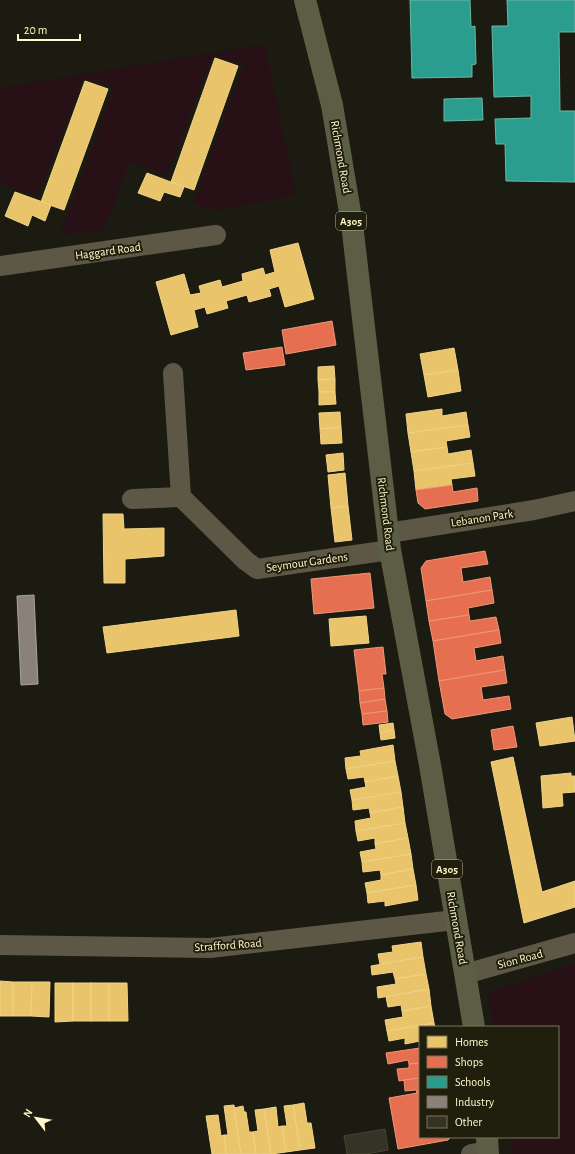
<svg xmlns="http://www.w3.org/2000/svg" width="575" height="1154" font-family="'Alegreya Sans',sans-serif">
<rect width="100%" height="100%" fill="#1c1b11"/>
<g fill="#281116">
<path d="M 265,44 L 296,195 L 217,211 L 193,203 L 244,64 L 212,56 L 167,175 L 129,162 L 104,230 L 60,235 L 114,87 L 85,79 L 82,81 L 38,196 L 0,183 L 0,88 Z"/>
<path d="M 575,963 L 575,1154 L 512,1154 L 510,1137 L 558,1137 L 558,1027 L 493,1027 L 488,993 Z"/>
</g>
<g fill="#e9c46a" stroke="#f0d487">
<path d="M 215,58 L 238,66 L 194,190 L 171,182 Z"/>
<path d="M 85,81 L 108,89 L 64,210 L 41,202 Z"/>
<path d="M 147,173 L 184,187 L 180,197 L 164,192 L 160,201 L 138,193 Z"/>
<path d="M 15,192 L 51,205 L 45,221 L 32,215 L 28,226 L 5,216 Z"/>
<path d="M 298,243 L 314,299 L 285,307 L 279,286 L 269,289 L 271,296 L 249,302 L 247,295 L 226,301 L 228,308 L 207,314 L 205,307 L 194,310 L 198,327 L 171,335 L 156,282 L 184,274 L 190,295 L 201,293 L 199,286 L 220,280 L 222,287 L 243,281 L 242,274 L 263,268 L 265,275 L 275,272 L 270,250 Z"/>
<path d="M 454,348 L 458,370 L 424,375 L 420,354 Z"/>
<path d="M 334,366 L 335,379 L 318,380 L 318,367 Z"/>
<path d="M 458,370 L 461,391 L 428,397 L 424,375 Z"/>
<path d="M 335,379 L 335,392 L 319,392 L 318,380 Z"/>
<path d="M 319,392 L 335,392 L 336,404 L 319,405 Z"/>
<path d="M 442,409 L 442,416 L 466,412 L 468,425 L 408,433 L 406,414 Z"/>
<path d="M 340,412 L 341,427 L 320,429 L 319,413 Z"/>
<path d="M 468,425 L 470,437 L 446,441 L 447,447 L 411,452 L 408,433 Z"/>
<path d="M 341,427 L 342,443 L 321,444 L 320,429 Z"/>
<path d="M 447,447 L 448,454 L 471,450 L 473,463 L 414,471 L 411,452 Z"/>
<path d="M 343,453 L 344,470 L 328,472 L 326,455 Z"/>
<path d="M 473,463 L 475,476 L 451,479 L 452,485 L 416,490 L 414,471 Z"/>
<path d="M 345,473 L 348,506 L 331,508 L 328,475 Z"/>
<path d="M 348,506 L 352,540 L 335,542 L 331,508 Z"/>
<path d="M 103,514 L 123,514 L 124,529 L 164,528 L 164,556 L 125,559 L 125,583 L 104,583 Z"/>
<path d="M 236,610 L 239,636 L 107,653 L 103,627 Z"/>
<path d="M 366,616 L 369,643 L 331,646 L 329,619 Z"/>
<path d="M 572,717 L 575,741 L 540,746 L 536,723 Z"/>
<path d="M 393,723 L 394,730 L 380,733 L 379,725 Z"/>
<path d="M 394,730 L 395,738 L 381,740 L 380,733 Z"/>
<path d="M 393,745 L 395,761 L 346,769 L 345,758 L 361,756 L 360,751 Z"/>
<path d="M 513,757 L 542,892 L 575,881 L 575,907 L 524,923 L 491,762 Z"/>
<path d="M 395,761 L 398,776 L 365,782 L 364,777 L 348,779 L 346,769 Z"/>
<path d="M 571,773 L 571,776 L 575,776 L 575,792 L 562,793 L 563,806 L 543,808 L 541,776 Z"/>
<path d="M 398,776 L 401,792 L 352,800 L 350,790 L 366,787 L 365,782 Z"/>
<path d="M 401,792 L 403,807 L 370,813 L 369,808 L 353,810 L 352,800 Z"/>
<path d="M 403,807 L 405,823 L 356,831 L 355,821 L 371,818 L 370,813 Z"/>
<path d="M 405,823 L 408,838 L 375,844 L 375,838 L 358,841 L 356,831 Z"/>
<path d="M 408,838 L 411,854 L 362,862 L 360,852 L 376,849 L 375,844 Z"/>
<path d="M 411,854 L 413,869 L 381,875 L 380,870 L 363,872 L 362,862 Z"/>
<path d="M 413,869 L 416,885 L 367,893 L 365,883 L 381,880 L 381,875 Z"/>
<path d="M 416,885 L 418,900 L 385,906 L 385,901 L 368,903 L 367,893 Z"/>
<path d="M 421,942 L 423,957 L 380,964 L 378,954 L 393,952 L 392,946 Z"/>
<path d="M 423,957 L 426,974 L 395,979 L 393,972 L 372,975 L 371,966 Z"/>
<path d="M 426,974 L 429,989 L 378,998 L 377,987 L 396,984 L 395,979 Z"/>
<path d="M 0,981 L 13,982 L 13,1016 L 0,1016 Z"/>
<path d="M 13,982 L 32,982 L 31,1016 L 13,1016 Z"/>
<path d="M 32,982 L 50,982 L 49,1017 L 31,1016 Z"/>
<path d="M 55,983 L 73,983 L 73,1021 L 55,1022 Z"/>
<rect x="73" y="983" width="18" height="38"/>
<rect x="91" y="983" width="18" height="38"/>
<path d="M 109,983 L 127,983 L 128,1021 L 109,1021 Z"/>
<path d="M 429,989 L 431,1006 L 402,1011 L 401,1005 L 388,1007 L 386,997 Z"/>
<path d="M 431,1006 L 434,1023 L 387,1031 L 385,1020 L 403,1017 L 402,1011 Z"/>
<path d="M 434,1023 L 435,1027 L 420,1027 L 420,1041 L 405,1044 L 405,1038 L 389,1041 L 387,1031 Z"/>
<path d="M 304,1103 L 307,1123 L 311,1123 L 315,1148 L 300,1150 L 293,1105 Z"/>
<path d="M 234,1105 L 241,1154 L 226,1154 L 224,1135 L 228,1135 L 224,1106 Z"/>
<path d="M 293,1105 L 300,1150 L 286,1152 L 282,1126 L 287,1126 L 284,1106 Z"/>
<path d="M 243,1106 L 244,1112 L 246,1112 L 249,1132 L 253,1132 L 256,1154 L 241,1154 L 234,1108 Z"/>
<path d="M 276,1107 L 278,1127 L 282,1126 L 286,1152 L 271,1154 L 264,1109 Z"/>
<path d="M 264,1109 L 271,1154 L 256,1154 L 253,1132 L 258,1131 L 255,1110 Z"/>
<path d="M 218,1115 L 221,1136 L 224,1135 L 226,1154 L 212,1154 L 206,1116 Z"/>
</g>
<g fill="#e76f51" stroke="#ee9876">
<path d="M 332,321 L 336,345 L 286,354 L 282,330 Z"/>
<path d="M 282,347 L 285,365 L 246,370 L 243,353 Z"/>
<path d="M 452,485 L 453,492 L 477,488 L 478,501 L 425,509 L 418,503 L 416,490 Z"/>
<path d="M 485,551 L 488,564 L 461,568 L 463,582 L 490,577 L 492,590 L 426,601 L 421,568 L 426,561 Z"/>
<path d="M 370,573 L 374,608 L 314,614 L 311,579 Z"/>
<path d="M 492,590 L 494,603 L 468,608 L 469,615 L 429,621 L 426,601 Z"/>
<path d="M 469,615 L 470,621 L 496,617 L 499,630 L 433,641 L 429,621 Z"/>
<path d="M 499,630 L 501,643 L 474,648 L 476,661 L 503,656 L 505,670 L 439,681 L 433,641 Z"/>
<path d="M 383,647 L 386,674 L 382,674 L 384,688 L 359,691 L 354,650 Z"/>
<path d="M 505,670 L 507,683 L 481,687 L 483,700 L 509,696 L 511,709 L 452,719 L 445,714 L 439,681 Z"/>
<path d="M 384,688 L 385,699 L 360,703 L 359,691 Z"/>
<path d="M 385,699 L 387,711 L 362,714 L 360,703 Z"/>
<path d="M 387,711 L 388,722 L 363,725 L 362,714 Z"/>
<path d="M 513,726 L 517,747 L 494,750 L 491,730 Z"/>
<path d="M 420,1048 L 420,1063 L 409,1064 L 408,1060 L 388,1064 L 386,1053 Z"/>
<path d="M 420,1063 L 420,1078 L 399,1081 L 397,1069 L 409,1068 L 409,1064 Z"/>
<path d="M 420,1078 L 420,1093 L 417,1093 L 416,1090 L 405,1091 L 404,1080 Z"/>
<path d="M 417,1093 L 420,1093 L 420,1137 L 451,1137 L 448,1140 L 398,1149 L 389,1098 Z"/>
</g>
<g fill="#2a9d8f" stroke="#6ab9a1">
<path d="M 410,0 L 470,0 L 471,27 L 475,26 L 476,64 L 472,65 L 472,77 L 412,78 Z"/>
<path d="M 507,0 L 575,0 L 575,32 L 559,32 L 560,111 L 575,111 L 575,182 L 506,181 L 505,144 L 496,144 L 495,119 L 531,118 L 531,96 L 494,97 L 492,26 L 508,26 Z"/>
<path d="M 482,98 L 483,120 L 444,121 L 444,99 Z"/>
</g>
<path fill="#8a817c" stroke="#ada594" d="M 34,595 L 38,684 L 21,685 L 17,596 Z"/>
<path fill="#343326" stroke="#474533" d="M 385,1129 L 388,1150 L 366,1154 L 347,1154 L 344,1136 Z"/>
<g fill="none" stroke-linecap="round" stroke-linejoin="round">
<g stroke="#5d5846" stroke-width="20">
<path d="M 0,266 L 216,235"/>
<path d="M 173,373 L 181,497 L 246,561 L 257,569 L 390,550"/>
<path d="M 132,499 L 181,497"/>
<path d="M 388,533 L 534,510 L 575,501"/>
<path d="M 0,945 L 210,948 L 455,920"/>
<path d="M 465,974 L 575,943"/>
<path d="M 471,1154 L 488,1151"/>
</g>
<g stroke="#5b5e44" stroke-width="22">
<path d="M 305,0 L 332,105 L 352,224 L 390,550 L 430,765 L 474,1027"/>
<path d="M 487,1137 L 488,1154"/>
</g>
</g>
<g text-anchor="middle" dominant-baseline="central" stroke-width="4" stroke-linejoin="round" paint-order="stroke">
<g fill="#201f0d" stroke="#bcb893" stroke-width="1">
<rect x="336" y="212" width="30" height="18" rx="3"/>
<rect x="432" y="860" width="30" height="18" rx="3"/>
</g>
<g font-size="11" font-weight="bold" fill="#fff9cc">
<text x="351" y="221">A305</text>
<text x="447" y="869">A305</text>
</g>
<g font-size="12" fill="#fff9cc" stroke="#201f0d">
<text transform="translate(341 157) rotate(80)">Richmond Road</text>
<text transform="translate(108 251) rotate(-8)">Haggard Road</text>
<text transform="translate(386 514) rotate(83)">Richmond Road</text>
<text transform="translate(482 518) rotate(-9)">Lebanon Park</text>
<text transform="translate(307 562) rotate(-8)">Seymour Gardens</text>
<text transform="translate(457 928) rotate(80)">Richmond Road</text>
<text transform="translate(228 945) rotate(-4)">Strafford Road</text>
<text transform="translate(520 959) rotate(-15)">Sion Road</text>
</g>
</g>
<rect x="419" y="1026" width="140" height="112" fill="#201f0d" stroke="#797659"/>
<rect x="427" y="1036" width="20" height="12" fill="#e9c46a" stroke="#797659"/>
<text x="455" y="1046" font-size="12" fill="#fff9cc">Homes</text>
<rect x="427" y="1056" width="20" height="12" fill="#e76f51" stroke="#797659"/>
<text x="455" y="1066" font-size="12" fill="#fff9cc">Shops</text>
<rect x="427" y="1076" width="20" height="12" fill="#2a9d8f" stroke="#797659"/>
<text x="455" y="1086" font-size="12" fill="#fff9cc">Schools</text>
<rect x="427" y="1096" width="20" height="12" fill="#8a817c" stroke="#797659"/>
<text x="455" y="1106" font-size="12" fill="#fff9cc">Industry</text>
<rect x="427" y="1116" width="20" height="12" fill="#343326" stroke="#797659"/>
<text x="455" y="1126" font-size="12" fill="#fff9cc">Other</text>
<g transform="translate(36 1118) rotate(301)" stroke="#201f0d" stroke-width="3" paint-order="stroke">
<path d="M0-3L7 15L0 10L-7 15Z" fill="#fff9cc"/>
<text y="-6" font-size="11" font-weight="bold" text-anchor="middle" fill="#fff9cc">N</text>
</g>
<path d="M18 34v6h62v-6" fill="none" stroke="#fff9cc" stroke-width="2"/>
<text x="24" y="34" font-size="12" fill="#fff9cc" stroke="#201f0d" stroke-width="3" paint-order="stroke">20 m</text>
</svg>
